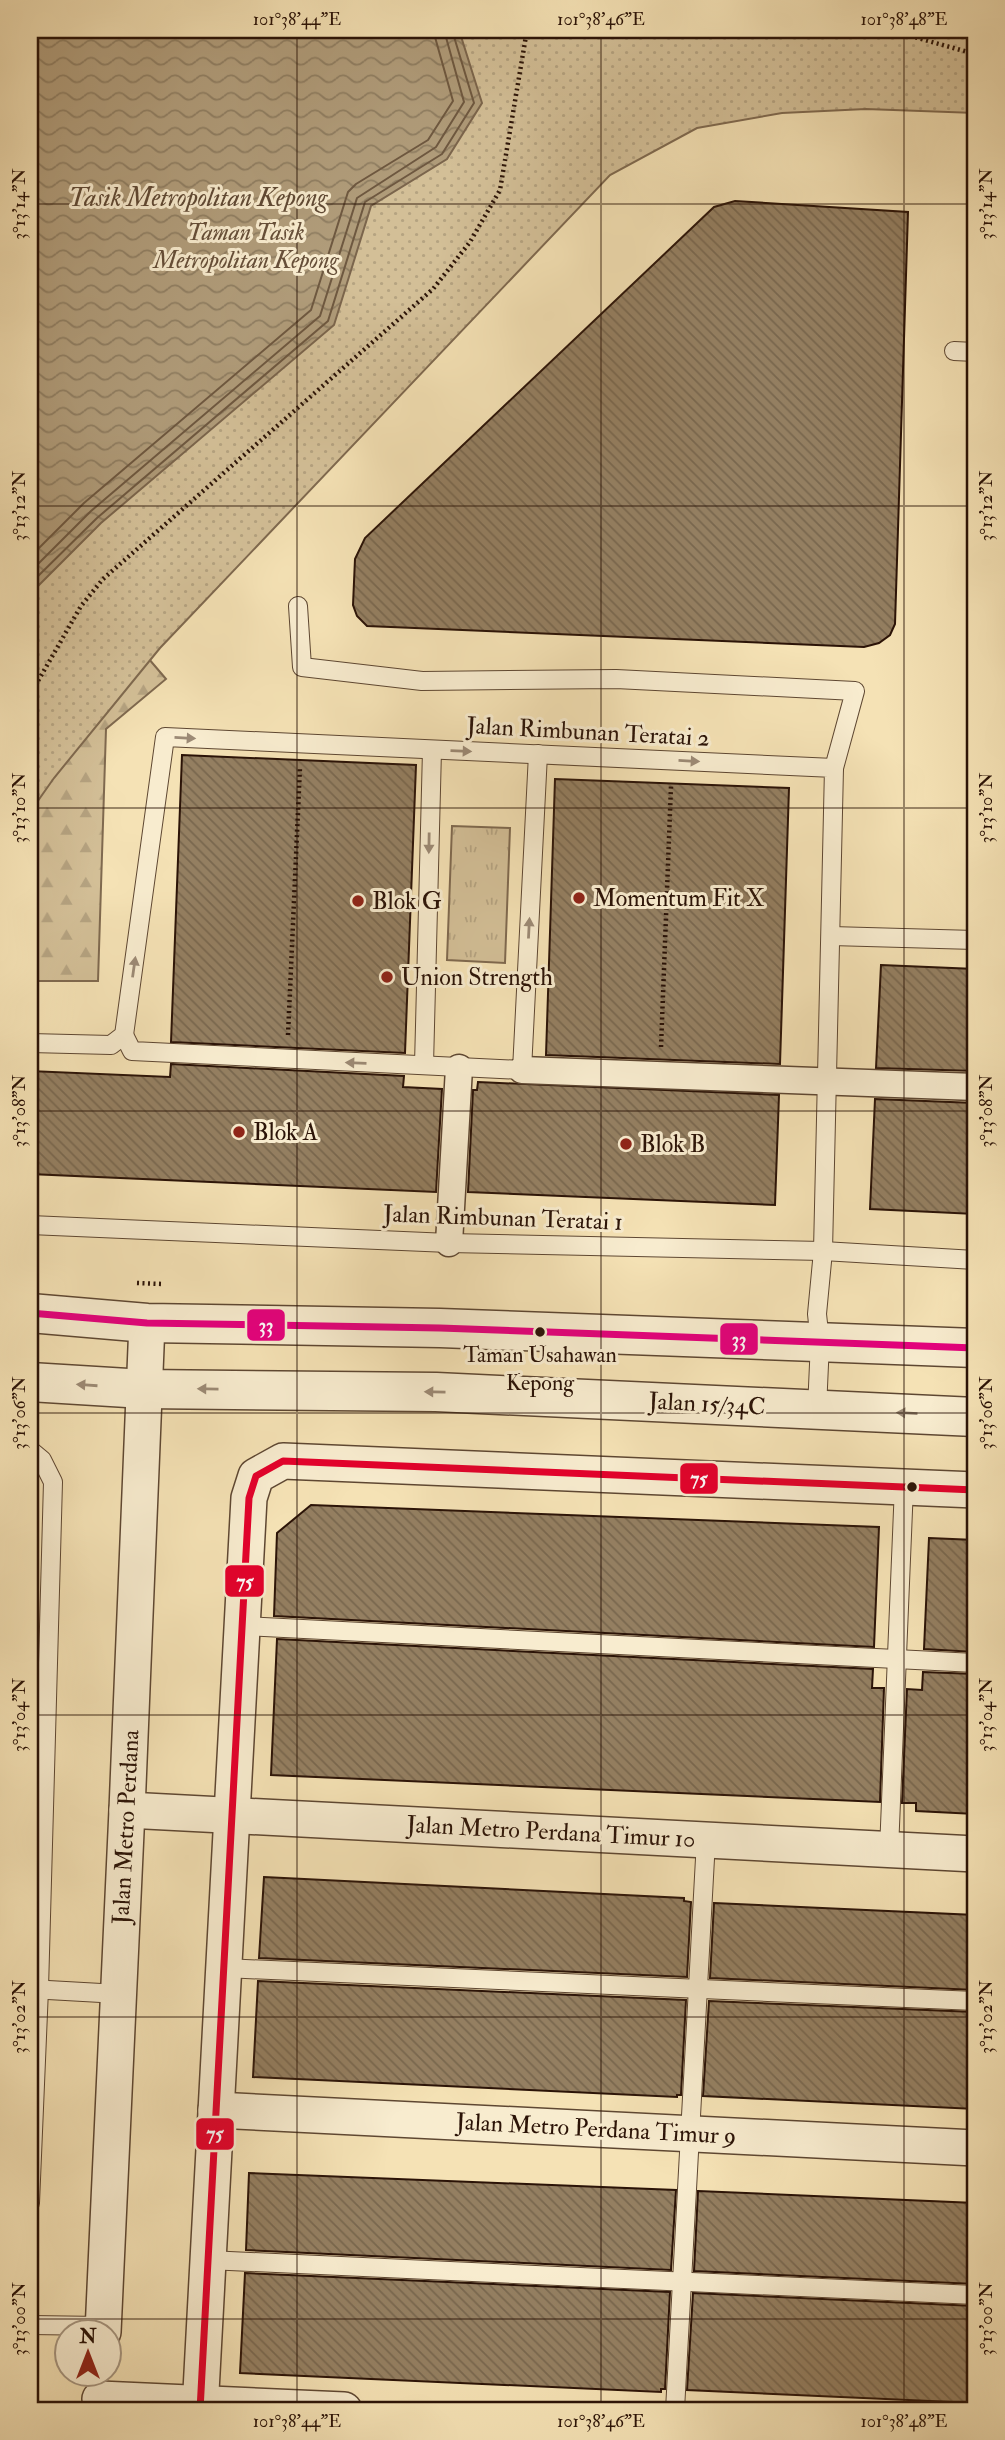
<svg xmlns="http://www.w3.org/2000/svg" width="1005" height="2440" font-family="'IM FELL Double Pica',serif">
<defs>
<pattern id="grass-tufts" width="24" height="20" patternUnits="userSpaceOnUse" patternTransform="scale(1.75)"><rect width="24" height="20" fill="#d3bf97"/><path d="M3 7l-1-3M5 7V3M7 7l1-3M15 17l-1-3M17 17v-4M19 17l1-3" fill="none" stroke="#b5a381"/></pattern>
<pattern id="forest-firs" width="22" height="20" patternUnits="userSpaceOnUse" patternTransform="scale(1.75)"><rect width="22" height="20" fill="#d3bf97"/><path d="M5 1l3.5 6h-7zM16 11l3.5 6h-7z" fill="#b5a381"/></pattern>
<pattern id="park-dots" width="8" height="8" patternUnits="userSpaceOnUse" patternTransform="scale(1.75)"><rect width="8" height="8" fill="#d3bf97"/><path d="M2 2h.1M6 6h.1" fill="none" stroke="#b5a381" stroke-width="1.8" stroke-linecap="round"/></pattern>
<pattern id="water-waves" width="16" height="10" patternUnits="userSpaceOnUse" patternTransform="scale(1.75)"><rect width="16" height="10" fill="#b09c7a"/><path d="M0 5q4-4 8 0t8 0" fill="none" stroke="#8f7e62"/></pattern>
<pattern id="building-back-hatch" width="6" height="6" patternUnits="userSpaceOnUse" patternTransform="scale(1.75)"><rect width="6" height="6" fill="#947f61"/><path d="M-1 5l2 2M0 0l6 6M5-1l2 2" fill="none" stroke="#79674e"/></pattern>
</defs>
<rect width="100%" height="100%" fill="#f5e2b5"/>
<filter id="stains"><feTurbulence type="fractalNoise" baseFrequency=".00286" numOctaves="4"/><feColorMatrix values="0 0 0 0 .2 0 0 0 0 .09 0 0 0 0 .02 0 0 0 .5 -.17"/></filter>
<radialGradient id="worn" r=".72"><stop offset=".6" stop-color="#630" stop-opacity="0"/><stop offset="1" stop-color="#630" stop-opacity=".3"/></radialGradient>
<path fill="url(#grass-tufts)" stroke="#7f694f" stroke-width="2" d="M 452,826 L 510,828 L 505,963 L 447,960 Z"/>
<path fill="url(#forest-firs)" stroke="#7f694f" stroke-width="2" d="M 113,617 L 166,679 L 106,729 L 98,981 L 30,981 L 30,740 Z"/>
<path fill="url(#park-dots)" stroke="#7f694f" stroke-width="2" d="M 30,30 L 975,30 L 975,113 L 866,109 L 782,113 L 697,128 L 610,175 L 160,648 L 54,778 L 30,812 Z"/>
<path fill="url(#water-waves)" stroke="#7b654c" stroke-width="2" d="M 30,30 L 459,30 L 482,103 L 447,159 L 371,206 L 334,325 L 101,523 L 30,594 Z"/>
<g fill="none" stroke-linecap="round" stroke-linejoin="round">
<g stroke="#6e5840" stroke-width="2">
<path d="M 30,557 L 84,503 L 311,310 L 348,192 L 356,184 L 428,140 L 453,101 L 433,30"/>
<path d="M 30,572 L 91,511 L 320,316 L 357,198 L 436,147 L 464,102 L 444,30"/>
<path d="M 30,584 L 97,518 L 328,321 L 365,202 L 442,154 L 474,103 L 452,30"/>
</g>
</g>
<g fill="url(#building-back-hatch)" stroke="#2b1307" stroke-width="2">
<path d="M 735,201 L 908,212 L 895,624 L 890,635 L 879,643 L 864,647 L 367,626 L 357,616 L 353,605 L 355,559 L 365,538 L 714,207 Z"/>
<path d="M 182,755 L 416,765 L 405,1053 L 171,1042 Z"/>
<path d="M 555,779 L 789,788 L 780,1064 L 546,1055 Z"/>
<path d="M 881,965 L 975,969 L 975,1071 L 876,1068 Z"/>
<path d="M 171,1064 L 404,1076 L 403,1087 L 442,1089 L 436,1192 L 30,1174 L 30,1071 L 170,1077 Z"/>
<path d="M 478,1082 L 779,1095 L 775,1205 L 468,1192 L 473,1090 L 477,1090 Z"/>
<path d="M 875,1099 L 975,1103 L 975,1214 L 870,1209 Z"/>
<path d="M 311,1505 L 879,1527 L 874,1647 L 274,1616 L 277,1533 Z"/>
<path d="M 929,1538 L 975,1540 L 975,1652 L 924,1649 Z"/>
<path d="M 277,1639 L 873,1669 L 872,1688 L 884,1688 L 880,1802 L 271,1775 Z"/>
<path d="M 923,1672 L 975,1674 L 975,1814 L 916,1811 L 916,1803 L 902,1803 L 907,1689 L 922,1690 Z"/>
<path d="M 264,1877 L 684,1898 L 684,1901 L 691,1902 L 687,1977 L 259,1958 Z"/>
<path d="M 714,1903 L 975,1915 L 975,1990 L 710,1978 Z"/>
<path d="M 258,1981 L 686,2000 L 681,2095 L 677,2095 L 677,2097 L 253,2077 Z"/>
<path d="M 709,2001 L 975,2012 L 975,2109 L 703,2096 Z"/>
<path d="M 249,2173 L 676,2190 L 671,2270 L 246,2250 Z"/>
<path d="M 698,2191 L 975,2203 L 975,2284 L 694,2271 Z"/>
<path d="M 245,2273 L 670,2292 L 665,2389 L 661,2389 L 661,2392 L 240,2373 Z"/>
<path d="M 693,2293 L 975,2306 L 975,2403 L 687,2390 Z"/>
</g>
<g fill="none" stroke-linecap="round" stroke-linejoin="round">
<defs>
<g id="service">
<path d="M 954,351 L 975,352"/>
<path d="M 298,606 L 302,667 L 422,681 L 616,679 L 855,691 L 834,768"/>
<path d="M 831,936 L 975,940"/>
<path d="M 124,1035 L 132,1051 L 522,1070 L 538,754"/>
<path d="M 30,1043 L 111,1045 L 124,1035 L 165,737 L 834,768 L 823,1251 L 817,1314 L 820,1342 L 817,1409"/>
<path d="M 424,1065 L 432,750"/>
<path d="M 30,1225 L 449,1243 L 823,1251 L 975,1260"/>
<path d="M 30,1450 L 42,1460 L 53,1482 L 39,1989 L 30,2203"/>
<path d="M 242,1626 L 975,1663"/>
<path d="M 889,1850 L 904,1486"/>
<path d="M 224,1968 L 975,2001"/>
<path d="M 30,1989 L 119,1994"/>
<path d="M 208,2260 L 975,2295"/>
<path d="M 30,2325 L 103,2326"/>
<path d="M 675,2410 L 706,1840"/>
</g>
<g id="pedestrian">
<path d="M 522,1070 L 975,1087"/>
<path d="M 449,1243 L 459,1068"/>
</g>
<g id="minor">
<path d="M 127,1810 L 975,1854"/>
<path d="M 216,2110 L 975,2148"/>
<path d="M 103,2332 L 127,1810 L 147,1323"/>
<path d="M 100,2399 L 344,2410"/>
<path d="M 200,2410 L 249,1498 L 256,1476 L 283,1461 L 975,1490"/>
</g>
<g id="tertiary">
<path d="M 30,1313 L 147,1323 L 440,1328 L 975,1348"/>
<path d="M 30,1382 L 144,1389 L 436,1392 L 975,1417"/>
</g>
</defs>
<use href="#service" stroke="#5e4732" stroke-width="20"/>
<use href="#pedestrian" stroke="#5e4732" stroke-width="29"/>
<use href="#minor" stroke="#5e4732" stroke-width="38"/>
<use href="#tertiary" stroke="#5e4732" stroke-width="41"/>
<g stroke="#2b1307" stroke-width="4.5" stroke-dasharray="2 3.5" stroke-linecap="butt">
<path d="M 889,30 L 975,54"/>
<path d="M 30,695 L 81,606 L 103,579 L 433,289 L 470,242 L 500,190 L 527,30"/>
<path d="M 288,1035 L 300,767"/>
<path d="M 661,1047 L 671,786"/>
<path d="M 137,1283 L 163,1284"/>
</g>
<use href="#service" stroke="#f8eccf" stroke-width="18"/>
<use href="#pedestrian" stroke="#f8eccf" stroke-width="26"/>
<use href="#minor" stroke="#f8eccf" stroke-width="35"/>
<use href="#tertiary" stroke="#f8eccf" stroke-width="38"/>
<defs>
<path id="bus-1" d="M 30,1313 L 147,1323 L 440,1328 L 975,1348"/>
<path id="bus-2" d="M 200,2410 L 249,1498 L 256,1476 L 283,1461 L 975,1490"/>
</defs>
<use href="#bus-1" stroke="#f8eccf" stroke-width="12"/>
<use href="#bus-2" stroke="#f8eccf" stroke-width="12"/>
<use href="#bus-1" stroke="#e5007d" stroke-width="7"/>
<use href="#bus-2" stroke="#e4002b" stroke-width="7"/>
</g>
<defs><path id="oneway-solid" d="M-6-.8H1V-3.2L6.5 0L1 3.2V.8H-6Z" transform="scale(1.75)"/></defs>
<g fill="#9c8a75">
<use href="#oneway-solid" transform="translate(185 738) rotate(3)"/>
<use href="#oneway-solid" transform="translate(461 751) rotate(2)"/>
<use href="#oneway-solid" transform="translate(689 761) rotate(3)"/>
<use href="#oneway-solid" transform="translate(429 843) rotate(91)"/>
<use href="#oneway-solid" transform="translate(529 928) rotate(-87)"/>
<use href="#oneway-solid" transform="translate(134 967) rotate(-82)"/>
<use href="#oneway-solid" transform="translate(356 1063) rotate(-178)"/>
<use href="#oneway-solid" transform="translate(87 1385) rotate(-176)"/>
<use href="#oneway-solid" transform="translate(208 1389) rotate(-179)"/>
<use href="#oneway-solid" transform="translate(435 1392) rotate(-179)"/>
<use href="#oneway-solid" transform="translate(907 1413) rotate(-177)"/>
</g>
<path fill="none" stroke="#2b1307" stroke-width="2" stroke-opacity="0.45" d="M 297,30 L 297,2410M 601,30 L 601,2410M 904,30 L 904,2410M 30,204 L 975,204M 30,506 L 975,506M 30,808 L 975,808M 30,1111 L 975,1111M 30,1413 L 975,1413M 30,1715 L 975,1715M 30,2017 L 975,2017M 30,2319 L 975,2319"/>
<g fill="#8f2418" stroke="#f8eccf" stroke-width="2.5">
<circle cx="579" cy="898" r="7"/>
<circle cx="358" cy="901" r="7"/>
<circle cx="387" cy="977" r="7"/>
<circle cx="239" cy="1132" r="7"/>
<circle cx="626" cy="1144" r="7"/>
</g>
<g fill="#2b1307" stroke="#f8eccf" stroke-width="2.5">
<circle cx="540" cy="1332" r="6"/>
<circle cx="912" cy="1487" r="6"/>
</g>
<g text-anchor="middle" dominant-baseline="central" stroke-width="6" stroke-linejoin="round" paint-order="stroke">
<g font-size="22" fill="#2b1307" stroke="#f8eccf">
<text x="540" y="1355">Taman Usahawan<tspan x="540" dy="28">Kepong</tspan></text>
</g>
<g font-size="24" font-style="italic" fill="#664f39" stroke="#f8eccf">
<text x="246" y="232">Taman Tasik<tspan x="246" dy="28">Metropolitan Kepong</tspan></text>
</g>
<g font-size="24" fill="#2b1307" stroke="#f8eccf">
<text transform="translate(588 732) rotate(3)">Jalan Rimbunan Teratai 2</text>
<text transform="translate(503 1218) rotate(2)">Jalan Rimbunan Teratai 1</text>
<text transform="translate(707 1404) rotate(3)">Jalan 15/34C</text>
<text transform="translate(126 1827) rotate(-87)">Jalan Metro Perdana</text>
<text transform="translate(551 1832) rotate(3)">Jalan Metro Perdana Timur 10</text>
<text transform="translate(596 2129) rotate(3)">Jalan Metro Perdana Timur 9</text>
</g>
<g font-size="24" fill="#2b1307" stroke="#f8eccf" text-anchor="start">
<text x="593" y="898">Momentum Fit X</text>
<text x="372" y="901">Blok G</text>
<text x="401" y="977">Union Strength</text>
<text x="253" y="1132">Blok A</text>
<text x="640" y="1144">Blok B</text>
</g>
<g font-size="26" font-style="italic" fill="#604a35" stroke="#f8eccf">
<text x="198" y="198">Tasik Metropolitan Kepong</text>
</g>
</g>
<g stroke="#f8eccf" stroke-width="2.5">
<rect x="246" y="1308" width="40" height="34" rx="7" fill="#e5007d"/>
<rect x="719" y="1322" width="40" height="34" rx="7" fill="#e5007d"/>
<rect x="679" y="1462" width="40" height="33" rx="7" fill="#e4002b"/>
<rect x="224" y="1564" width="41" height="34" rx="7" fill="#e4002b"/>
<rect x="195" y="2117" width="40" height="34" rx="7" fill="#e4002b"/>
</g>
<g font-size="19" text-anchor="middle" font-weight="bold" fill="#fff">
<text x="266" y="1332">33</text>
<text x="739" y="1346">33</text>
<text x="699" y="1485">75</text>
<text x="245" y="1588">75</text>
<text x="215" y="2140">75</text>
</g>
<rect width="1005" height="2440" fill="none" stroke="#f5e2b5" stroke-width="77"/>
<g transform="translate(88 2353)"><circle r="33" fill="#f8eccf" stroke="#a6957f" stroke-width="2"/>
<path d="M0-5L12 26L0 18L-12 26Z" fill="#8f2418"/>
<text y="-10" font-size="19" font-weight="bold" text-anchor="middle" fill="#2b1307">N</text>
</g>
<rect x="38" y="38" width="929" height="2364" fill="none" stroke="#2b1307" stroke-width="2.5"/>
<g font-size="18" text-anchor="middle" fill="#2b1307">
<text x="297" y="25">101°38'44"E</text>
<text x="601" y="25">101°38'46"E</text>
<text x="904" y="25">101°38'48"E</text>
<text transform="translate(19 204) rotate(-90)" y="6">3°13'14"N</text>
<text transform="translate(986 204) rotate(-90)" y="6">3°13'14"N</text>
<text transform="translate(19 506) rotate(-90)" y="6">3°13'12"N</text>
<text transform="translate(986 506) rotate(-90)" y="6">3°13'12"N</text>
<text transform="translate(19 808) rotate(-90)" y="6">3°13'10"N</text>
<text transform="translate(986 808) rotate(-90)" y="6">3°13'10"N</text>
<text transform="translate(19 1111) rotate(-90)" y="6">3°13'08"N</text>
<text transform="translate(986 1111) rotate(-90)" y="6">3°13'08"N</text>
<text transform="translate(19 1413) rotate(-90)" y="6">3°13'06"N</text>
<text transform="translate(986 1413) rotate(-90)" y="6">3°13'06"N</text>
<text transform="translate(19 1715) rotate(-90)" y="6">3°13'04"N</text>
<text transform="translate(986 1715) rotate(-90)" y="6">3°13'04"N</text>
<text transform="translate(19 2017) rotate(-90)" y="6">3°13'02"N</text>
<text transform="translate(986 2017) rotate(-90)" y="6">3°13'02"N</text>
<text transform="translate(19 2319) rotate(-90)" y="6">3°13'00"N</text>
<text transform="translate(986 2319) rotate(-90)" y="6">3°13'00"N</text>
<text x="297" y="2427">101°38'44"E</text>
<text x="601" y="2427">101°38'46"E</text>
<text x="904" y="2427">101°38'48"E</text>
</g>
<rect width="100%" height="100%" filter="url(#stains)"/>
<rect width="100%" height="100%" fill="url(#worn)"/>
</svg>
